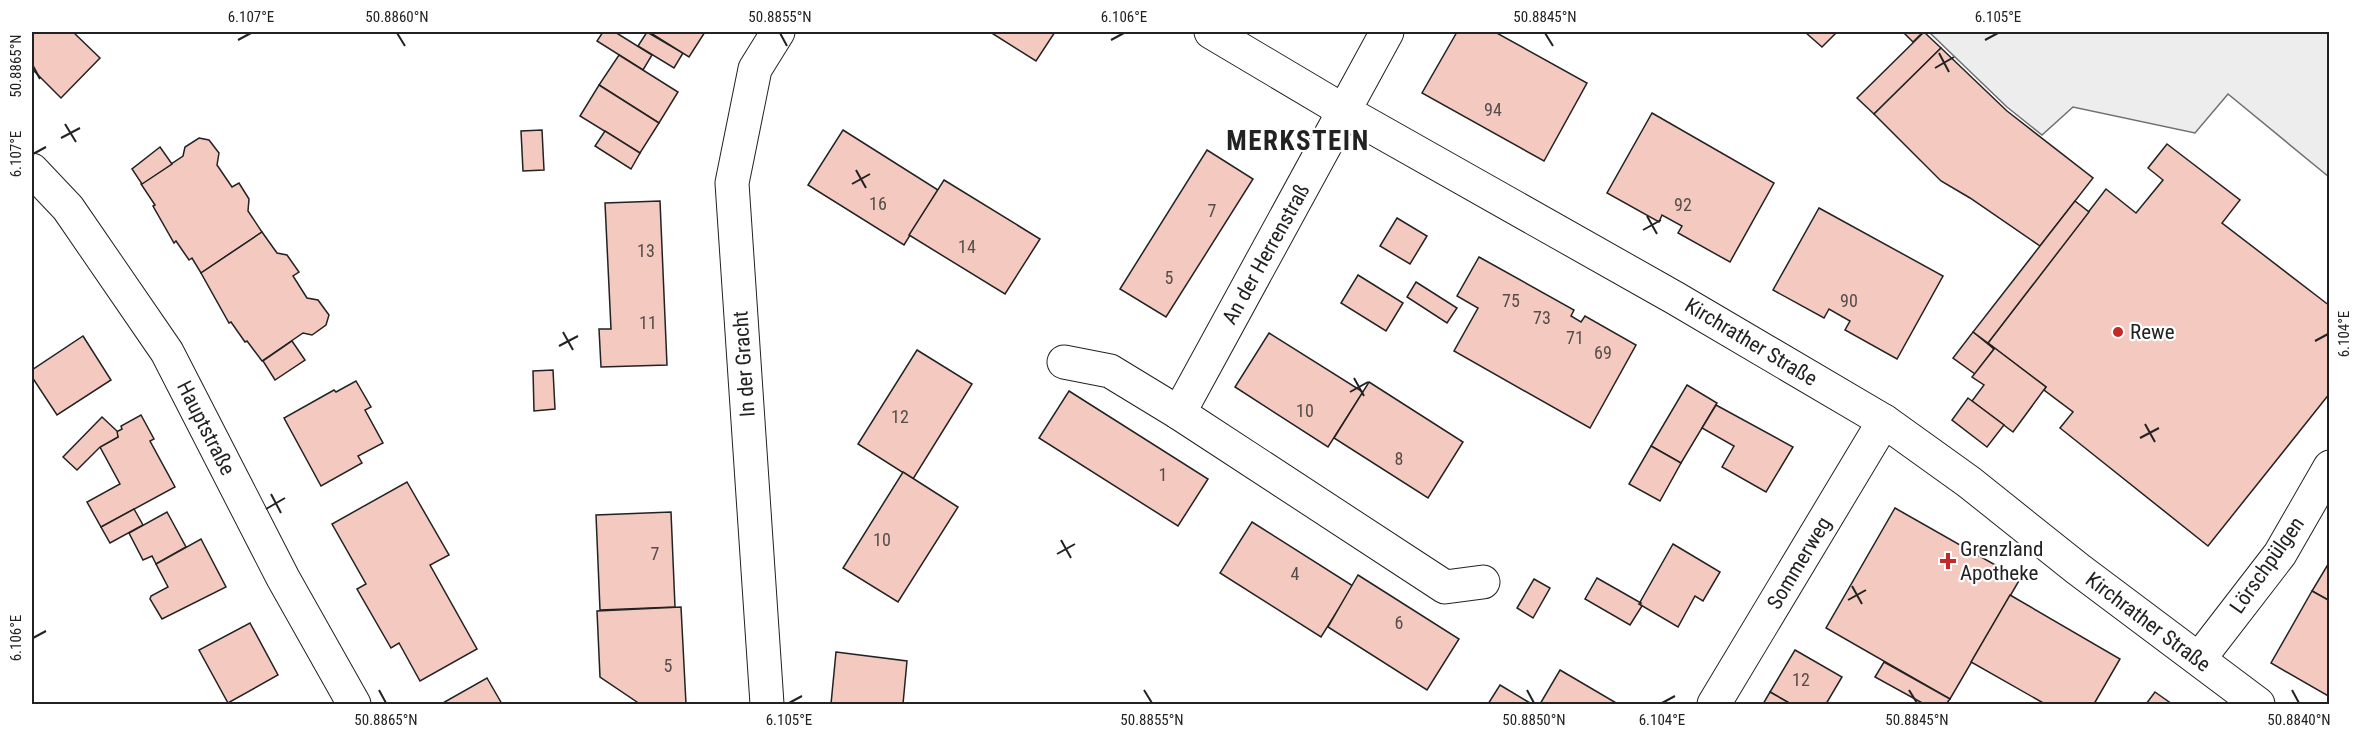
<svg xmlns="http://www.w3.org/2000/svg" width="2361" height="736" font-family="'Roboto Condensed',sans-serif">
<rect width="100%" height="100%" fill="#fff"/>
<path fill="#ededed" stroke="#6f6f6f" stroke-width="1.5" d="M 1929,32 L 2329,32 L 2329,177 L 2228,94 L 2195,133 L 2073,107 L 2042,135 L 2007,107 Z"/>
<g fill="#f3c9c0" stroke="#222" stroke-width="1.5">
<path d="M 32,32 L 73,32 L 100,58 L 61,98 L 32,69 Z"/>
<path d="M 603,32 L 615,32 L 652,55 L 643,70 L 597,41 Z"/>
<path d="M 647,32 L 683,53 L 674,68 L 638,46 Z"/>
<path d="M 649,32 L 705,32 L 689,57 Z"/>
<path d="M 990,32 L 1055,32 L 1036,61 Z"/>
<path d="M 1457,32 L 1495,32 L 1587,83 L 1544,161 L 1422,93 Z"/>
<path d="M 1805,32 L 1837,32 L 1822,47 Z"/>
<path d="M 1903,32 L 1923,32 L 1913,42 Z"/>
<path d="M 1924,32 L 1941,48 L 1874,114 L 1857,98 Z"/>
<path d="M 1941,48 L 2007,111 L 2093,178 L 2040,246 L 1970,198 L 1941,181 L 1874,114 Z"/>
<path d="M 619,55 L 678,92 L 659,123 L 599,85 Z"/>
<path d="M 599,85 L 659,123 L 640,153 L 580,116 Z"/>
<path d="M 1652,113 L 1774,183 L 1730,262 L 1678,233 L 1682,226 L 1662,215 L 1659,222 L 1607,193 Z"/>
<path d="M 542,130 L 544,170 L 523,171 L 521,131 Z"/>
<path d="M 843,130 L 938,190 L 904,245 L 808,185 Z"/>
<path d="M 605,131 L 640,153 L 631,169 L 595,146 Z"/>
<path d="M 199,138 L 209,140 L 219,153 L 217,165 L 232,187 L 239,183 L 249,199 L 248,211 L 262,232 L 201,273 L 192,258 L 189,260 L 176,241 L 174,243 L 153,206 L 155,205 L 141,184 L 183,156 L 185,147 Z"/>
<path d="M 2167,144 L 2240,200 L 2222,223 L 2330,306 L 2330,393 L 2208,546 L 2060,428 L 2073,412 L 2044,390 L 2046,387 L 1988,343 L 2106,189 L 2136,213 L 2163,180 L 2148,168 Z"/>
<path d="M 160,147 L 172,164 L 142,184 L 132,169 Z"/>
<path d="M 1207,150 L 1253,179 L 1166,317 L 1120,289 Z"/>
<path d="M 944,180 L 1040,239 L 1005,294 L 909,235 Z"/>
<path d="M 660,201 L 667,365 L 601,367 L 599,329 L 611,329 L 605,203 Z"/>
<path d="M 2075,201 L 2089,212 L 1988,343 L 1973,332 Z"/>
<path d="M 1819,208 L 1943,276 L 1897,359 L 1845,330 L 1850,321 L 1829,309 L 1824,318 L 1773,290 Z"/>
<path d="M 1397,218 L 1427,236 L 1410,264 L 1380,246 Z"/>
<path d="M 262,232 L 277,253 L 287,255 L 299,272 L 293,276 L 307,298 L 318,300 L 329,315 L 326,325 L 312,335 L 303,333 L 262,361 L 247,341 L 245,342 L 231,322 L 229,323 L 201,273 Z"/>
<path d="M 1479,257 L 1574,310 L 1571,316 L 1581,322 L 1585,316 L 1636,345 L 1590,428 L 1454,351 L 1478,308 L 1457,296 Z"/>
<path d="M 1358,275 L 1403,303 L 1386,331 L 1341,303 Z"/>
<path d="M 1416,282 L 1457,308 L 1447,323 L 1407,297 Z"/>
<path d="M 1973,332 L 1994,349 L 1975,374 L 1953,358 Z"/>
<path d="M 1269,333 L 1363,392 L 1328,447 L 1235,387 Z"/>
<path d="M 83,336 L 111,380 L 57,415 L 32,377 L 32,370 Z"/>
<path d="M 292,341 L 305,360 L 275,380 L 263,361 Z"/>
<path d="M 1988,343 L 2046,387 L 2013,432 L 1972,401 L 1984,385 L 1972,377 L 1994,349 Z"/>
<path d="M 917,350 L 972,384 L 913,479 L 858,444 Z"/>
<path d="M 553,370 L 555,409 L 534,411 L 533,371 Z"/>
<path d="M 356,381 L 371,407 L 365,410 L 383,443 L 358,456 L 362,463 L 321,486 L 284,418 L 334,390 L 336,392 Z"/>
<path d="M 1369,382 L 1463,442 L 1428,498 L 1334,438 Z"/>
<path d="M 1687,385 L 1717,403 L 1681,463 L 1651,446 Z"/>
<path d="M 1069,391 L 1208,479 L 1178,526 L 1039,438 Z"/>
<path d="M 1968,398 L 2004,425 L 1987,447 L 1952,420 Z"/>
<path d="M 1716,405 L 1793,447 L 1766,492 L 1722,467 L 1734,446 L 1702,428 Z"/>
<path d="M 141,415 L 154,439 L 150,441 L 175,487 L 101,527 L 87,502 L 120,484 L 100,447 L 118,437 L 116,432 L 122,429 L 121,426 Z"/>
<path d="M 102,417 L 117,431 L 118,437 L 100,447 L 77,470 L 63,457 Z"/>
<path d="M 1651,446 L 1681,463 L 1660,501 L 1629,484 Z"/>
<path d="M 903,472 L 958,507 L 898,602 L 843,568 Z"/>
<path d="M 407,482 L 449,555 L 430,565 L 477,649 L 420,681 L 399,643 L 391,648 L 357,589 L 366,584 L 332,524 Z"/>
<path d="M 1895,508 L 2020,579 L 1950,699 L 1826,628 Z"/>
<path d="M 134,509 L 143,525 L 110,543 L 101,527 Z"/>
<path d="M 167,512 L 186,547 L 156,564 L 152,556 L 143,560 L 129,533 Z"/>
<path d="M 671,512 L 675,607 L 600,610 L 596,515 Z"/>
<path d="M 1252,522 L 1353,586 L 1321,637 L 1220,573 Z"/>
<path d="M 201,539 L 226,587 L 162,619 L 150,599 L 151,596 L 168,587 L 156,564 Z"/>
<path d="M 1673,544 L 1720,572 L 1703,601 L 1695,596 L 1678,627 L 1639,604 Z"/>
<path d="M 2330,561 L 2330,601 L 2312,591 Z"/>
<path d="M 1358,575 L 1459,639 L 1427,690 L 1328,627 Z"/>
<path d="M 1597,578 L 1641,603 L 1639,604 L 1642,606 L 1630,625 L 1585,599 Z"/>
<path d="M 1534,579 L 1550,588 L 1533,618 L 1517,608 Z"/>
<path d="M 2312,591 L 2330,601 L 2330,697 L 2271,663 Z"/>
<path d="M 2010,595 L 2120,659 L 2094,704 L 2045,704 L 1971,662 Z"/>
<path d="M 681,607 L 686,704 L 640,704 L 600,677 L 597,611 Z"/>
<path d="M 250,623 L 278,675 L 228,703 L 199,650 Z"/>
<path d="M 1795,650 L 1842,677 L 1826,704 L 1791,704 L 1770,692 Z"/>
<path d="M 836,652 L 907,661 L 903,704 L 831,704 Z"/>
<path d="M 1884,662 L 1950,699 L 1946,704 L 1924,704 L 1875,677 Z"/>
<path d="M 1560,670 L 1618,704 L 1540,704 Z"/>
<path d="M 487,678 L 502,704 L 441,704 Z"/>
<path d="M 1500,685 L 1530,703 L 1529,704 L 1488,704 Z"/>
<path d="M 1770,692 L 1791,704 L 1763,704 Z"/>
<path d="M 2155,692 L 2172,704 L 2146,704 Z"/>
</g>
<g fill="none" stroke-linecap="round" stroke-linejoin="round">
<defs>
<g id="street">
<path d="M 32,170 L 68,208 L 167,352 L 283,578 L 354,704"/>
<path d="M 1064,362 L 1110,371 L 1179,413 L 1445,587 L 1483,582"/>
<path d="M 1179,413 L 1387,32"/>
<path d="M 2199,659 L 2280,554 L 2330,467"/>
<path d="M 767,704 L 732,183 L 755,69 L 778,32"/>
<path d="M 1714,704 L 1884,421"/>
</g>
<path id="secondary" d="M 1211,32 L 1344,111 L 1675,298 L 1884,421 L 1969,482 L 2078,569 L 2258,704"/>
</defs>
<use href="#street" stroke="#222" stroke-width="35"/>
<use href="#secondary" stroke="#222" stroke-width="35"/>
<use href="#street" stroke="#fff" stroke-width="33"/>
<use href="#secondary" stroke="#fff" stroke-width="33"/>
</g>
<path fill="none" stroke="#222" stroke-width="2" d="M 397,33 L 405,46M 780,33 L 787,46M 1545,33 L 1553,46M 238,40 L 251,33M 1111,40 L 1124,33M 1985,40 L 1998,33M 1939,53 L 1949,72M 33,66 L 40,79M 1935,68 L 1954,57M 65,124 L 76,142M 61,138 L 80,128M 33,154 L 46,147M 856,170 L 866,188M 852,184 L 870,174M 1647,216 L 1657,234M 1643,230 L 1661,220M 563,332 L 573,350M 2315,341 L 2328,334M 559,346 L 578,336M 1354,378 L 1364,396M 1350,392 L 1368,382M 2145,424 L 2155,442M 2140,438 L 2159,428M 271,494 L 281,513M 266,509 L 285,498M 1061,540 L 1071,558M 1057,554 L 1075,544M 1852,586 L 1862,604M 1848,600 L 1866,590M 33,638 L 46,631M 379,690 L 386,703M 1144,690 L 1152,703M 1527,690 L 1534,703M 1909,690 L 1917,703M 2292,690 L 2299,703M 789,703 L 802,696M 1662,703 L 1675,696"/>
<g fill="#c62828" stroke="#fff" stroke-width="2">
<circle cx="2118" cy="332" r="6"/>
<path d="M1945 552h6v6h6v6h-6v6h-6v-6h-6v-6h6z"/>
</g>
<g text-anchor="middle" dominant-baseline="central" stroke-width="4.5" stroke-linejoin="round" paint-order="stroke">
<g font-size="18" fill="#564c4a">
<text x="1493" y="109">94</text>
<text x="878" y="203">16</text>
<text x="1683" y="204">92</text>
<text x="1212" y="210">7</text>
<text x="967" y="246">14</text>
<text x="646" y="250">13</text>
<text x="1169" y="277">5</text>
<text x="1511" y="300">75</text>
<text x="1849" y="300">90</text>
<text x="1542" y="317">73</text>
<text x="648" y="322">11</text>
<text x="1575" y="337">71</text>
<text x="1603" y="352">69</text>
<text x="1305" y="410">10</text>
<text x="900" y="416">12</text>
<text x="1399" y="458">8</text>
<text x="1163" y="474">1</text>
<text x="882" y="539">10</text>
<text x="655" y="553">7</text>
<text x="1295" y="573">4</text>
<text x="1399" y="622">6</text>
<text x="668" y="665">5</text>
<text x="1801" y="679">12</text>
</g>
<g font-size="21" fill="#222" stroke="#fff">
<text transform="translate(1266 254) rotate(-61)">An der Herrenstraß</text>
<text transform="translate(1751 342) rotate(31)">Kirchrather Straße</text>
<text transform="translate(744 364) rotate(-94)">In der Gracht</text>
<text transform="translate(206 428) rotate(63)">Hauptstraße</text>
<text transform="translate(1799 563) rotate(-59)">Sommerweg</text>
<text transform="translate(2267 565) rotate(-55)">Lörschpülgen</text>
<text transform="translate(2148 622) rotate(37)">Kirchrather Straße</text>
</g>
<g font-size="21" fill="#222" stroke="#fff" text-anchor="start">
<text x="2130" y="332">Rewe</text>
<text x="1960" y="549">Grenzland<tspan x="1960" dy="24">Apotheke</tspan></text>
</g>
<g font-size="27" font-weight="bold" letter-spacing="1.5" fill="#222" stroke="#fff">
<text x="1298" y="141">MERKSTEIN</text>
</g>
</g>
<rect width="2361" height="736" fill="none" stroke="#ffffff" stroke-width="66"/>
<rect x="33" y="33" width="2295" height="670" fill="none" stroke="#222" stroke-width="2"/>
<g font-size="15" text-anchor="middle" fill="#222">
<text x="251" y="22">6.107°E</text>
<text x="397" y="22">50.8860°N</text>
<text x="780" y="22">50.8855°N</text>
<text x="1124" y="22">6.106°E</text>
<text x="1545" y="22">50.8845°N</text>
<text x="1998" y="22">6.105°E</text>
<text transform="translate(16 66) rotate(-90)" y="5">50.8865°N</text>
<text transform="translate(16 154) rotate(-90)" y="5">6.107°E</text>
<text transform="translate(2344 334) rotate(-90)" y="5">6.104°E</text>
<text transform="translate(16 638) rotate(-90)" y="5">6.106°E</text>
<text x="386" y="725">50.8865°N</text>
<text x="789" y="725">6.105°E</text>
<text x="1152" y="725">50.8855°N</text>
<text x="1534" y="725">50.8850°N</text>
<text x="1662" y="725">6.104°E</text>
<text x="1917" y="725">50.8845°N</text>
<text x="2299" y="725">50.8840°N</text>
</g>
</svg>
